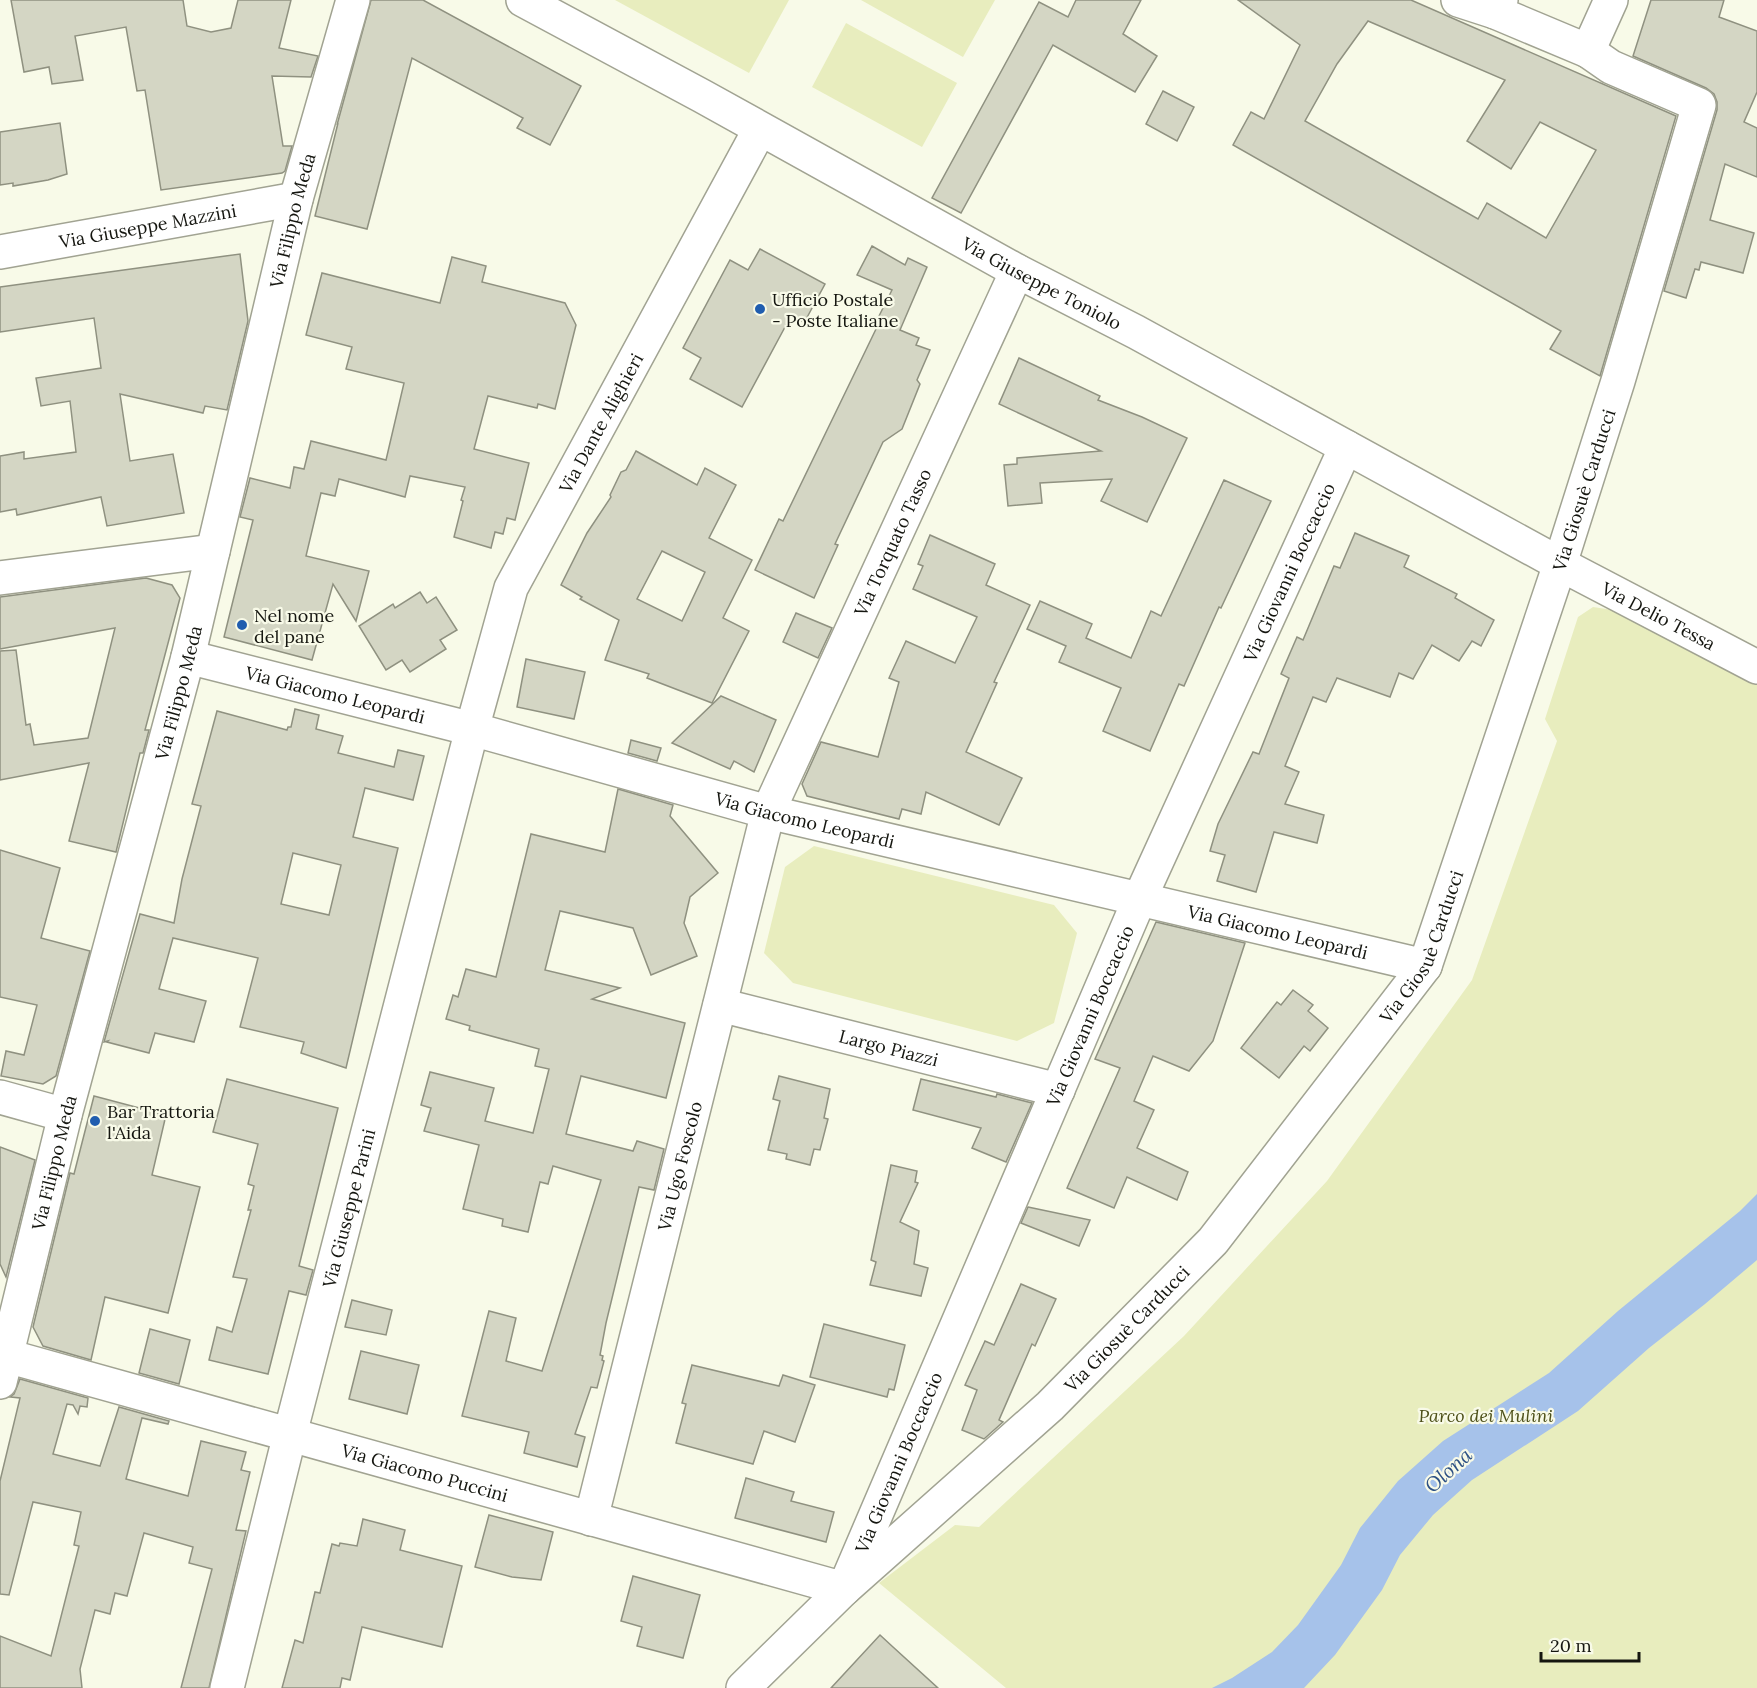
<svg xmlns="http://www.w3.org/2000/svg" width="1757" height="1688" font-family="Lora,serif">
<rect width="100%" height="100%" fill="#f8fae8"/>
<g fill="#e8edbe">
<path d="M 615,0 L 789,0 L 749,73 Z"/>
<path d="M 861,0 L 995,0 L 963,57 Z"/>
<path d="M 846,23 L 957,83 L 922,147 L 812,87 Z"/>
<path d="M 1593,607 L 1613,610 L 1757,658 L 1757,1688 L 1006,1688 L 879,1583 L 955,1525 L 979,1527 L 1184,1336 L 1327,1181 L 1472,980 L 1557,741 L 1545,719 L 1578,617 Z"/>
<path d="M 814,846 L 1054,905 L 1077,933 L 1054,1023 L 1017,1041 L 793,983 L 764,953 L 785,867 Z"/>
</g>
<path fill="#a6c2ea" d="M 1757,1194 L 1757,1260 L 1705,1304 L 1649,1348 L 1578,1411 L 1472,1480 L 1433,1515 L 1400,1555 L 1382,1590 L 1335,1655 L 1304,1688 L 1212,1688 L 1232,1678 L 1272,1652 L 1298,1625 L 1341,1565 L 1360,1528 L 1398,1481 L 1443,1441 L 1549,1373 L 1618,1311 L 1740,1211 Z"/>
<g fill="#d4d6c4" stroke="#8f9180" stroke-width="1.5" fill-rule="evenodd">
<path d="M 11,0 L 183,0 L 187,26 L 211,32 L 231,28 L 238,0 L 291,0 L 279,48 L 318,56 L 311,77 L 272,76 L 283,146 L 292,146 L 285,171 L 282,173 L 161,190 L 145,90 L 137,91 L 126,27 L 75,36 L 83,80 L 52,84 L 49,67 L 24,72 Z"/>
<path d="M 371,0 L 423,0 L 581,86 L 550,145 L 517,128 L 523,118 L 412,58 L 367,229 L 315,216 L 338,123 L 337,125 Z"/>
<path d="M 1076,0 L 1141,0 L 1123,34 L 1157,56 L 1135,92 L 1053,45 L 961,213 L 932,198 L 1039,2 L 1068,17 Z"/>
<path d="M 1238,0 L 1411,0 L 1676,116 L 1600,376 L 1550,349 L 1561,331 L 1233,145 L 1251,112 L 1264,119 L 1300,45 ZM 1368,21 L 1505,80 L 1467,141 L 1511,169 L 1540,122 L 1596,150 L 1546,238 L 1487,203 L 1478,219 L 1305,121 L 1337,64 Z"/>
<path d="M 1651,0 L 1724,0 L 1719,17 L 1757,31 L 1757,92 L 1744,122 L 1757,128 L 1757,177 L 1725,164 L 1710,220 L 1754,233 L 1743,273 L 1701,262 L 1699,270 L 1695,269 L 1686,298 L 1664,291 L 1717,110 L 1717,102 L 1714,94 L 1706,88 L 1633,56 Z"/>
<path d="M 1163,91 L 1194,107 L 1177,141 L 1146,124 Z"/>
<path d="M 60,123 L 67,174 L 48,180 L 13,186 L 13,183 L 0,185 L 0,132 Z"/>
<path d="M 872,246 L 905,265 L 908,258 L 927,267 L 900,330 L 919,338 L 916,345 L 930,350 L 917,380 L 920,384 L 902,429 L 883,442 L 835,544 L 838,545 L 814,598 L 755,570 L 779,519 L 783,521 L 877,327 L 874,326 L 892,290 L 857,275 Z"/>
<path d="M 760,249 L 825,284 L 804,323 L 792,314 L 742,407 L 690,379 L 701,358 L 683,348 L 730,260 L 748,270 Z"/>
<path d="M 240,254 L 248,321 L 227,410 L 205,406 L 203,413 L 120,394 L 130,461 L 173,454 L 184,513 L 107,526 L 101,497 L 17,515 L 16,509 L 0,512 L 0,456 L 24,452 L 24,459 L 76,452 L 70,401 L 41,406 L 36,378 L 101,368 L 94,318 L 0,332 L 0,287 Z"/>
<path d="M 452,257 L 486,266 L 482,282 L 565,303 L 576,325 L 555,409 L 538,404 L 537,408 L 488,396 L 474,449 L 529,463 L 515,520 L 507,518 L 503,534 L 495,532 L 491,548 L 454,537 L 463,501 L 461,500 L 465,487 L 410,476 L 405,497 L 339,479 L 335,496 L 321,493 L 306,556 L 369,571 L 356,621 L 333,584 L 312,660 L 224,637 L 253,520 L 240,517 L 250,478 L 290,488 L 294,467 L 304,469 L 311,441 L 386,460 L 404,383 L 346,369 L 352,347 L 306,335 L 322,273 L 440,303 Z"/>
<path d="M 1019,358 L 1100,396 L 1098,400 L 1142,417 L 1187,438 L 1147,522 L 1101,501 L 1112,479 L 1040,483 L 1042,503 L 1008,506 L 1004,465 L 1017,464 L 1017,458 L 1101,451 L 999,404 Z"/>
<path d="M 636,451 L 697,485 L 705,468 L 736,485 L 709,538 L 752,560 L 723,618 L 749,631 L 712,703 L 647,678 L 649,674 L 605,660 L 619,620 L 580,599 L 582,597 L 561,585 L 587,533 L 611,497 L 610,495 L 621,472 L 626,470 ZM 662,551 L 705,572 L 682,621 L 637,599 Z"/>
<path d="M 1224,480 L 1271,501 L 1221,608 L 1219,607 L 1184,686 L 1179,684 L 1150,751 L 1103,731 L 1121,688 L 1059,662 L 1066,646 L 1027,629 L 1040,601 L 1092,624 L 1086,638 L 1131,658 L 1151,611 L 1161,616 Z"/>
<path d="M 1355,533 L 1409,556 L 1404,567 L 1457,594 L 1455,598 L 1494,620 L 1481,646 L 1472,641 L 1459,661 L 1432,645 L 1413,679 L 1399,673 L 1390,697 L 1337,678 L 1326,702 L 1313,697 L 1285,766 L 1299,772 L 1285,804 L 1324,815 L 1317,843 L 1274,832 L 1256,892 L 1217,881 L 1225,855 L 1210,851 L 1218,824 L 1253,752 L 1259,754 L 1289,678 L 1281,674 L 1297,637 L 1303,640 L 1334,566 L 1340,568 Z"/>
<path d="M 930,535 L 995,564 L 986,585 L 1030,605 L 994,682 L 997,683 L 966,752 L 1022,778 L 999,825 L 926,792 L 921,814 L 902,809 L 899,819 L 807,796 L 802,784 L 821,742 L 878,757 L 899,682 L 889,678 L 906,641 L 955,663 L 977,617 L 913,589 L 923,566 L 918,564 Z"/>
<path d="M 146,578 L 172,585 L 180,598 L 145,730 L 149,730 L 143,753 L 140,753 L 116,852 L 69,841 L 89,763 L 0,780 L 0,651 L 16,650 L 26,725 L 30,724 L 34,745 L 88,738 L 115,628 L 0,649 L 0,597 Z"/>
<path d="M 420,592 L 427,603 L 436,597 L 457,630 L 440,640 L 446,649 L 410,672 L 402,660 L 386,670 L 359,626 L 393,604 L 395,608 Z"/>
<path d="M 796,613 L 832,628 L 818,658 L 783,642 Z"/>
<path d="M 526,659 L 585,672 L 574,719 L 517,707 Z"/>
<path d="M 721,696 L 776,720 L 754,772 L 734,761 L 730,769 L 672,743 Z"/>
<path d="M 295,709 L 319,715 L 316,729 L 343,736 L 338,753 L 394,767 L 398,750 L 424,756 L 413,800 L 365,788 L 353,837 L 398,848 L 346,1068 L 301,1053 L 304,1042 L 240,1027 L 258,958 L 173,938 L 159,989 L 206,1001 L 194,1042 L 155,1033 L 149,1053 L 107,1042 L 108,1041 L 104,1042 L 140,914 L 174,923 L 182,879 L 201,806 L 192,804 L 217,711 L 287,730 L 288,727 L 291,727 ZM 293,853 L 341,865 L 329,915 L 281,904 Z"/>
<path d="M 631,740 L 661,748 L 657,761 L 628,753 Z"/>
<path d="M 618,789 L 673,805 L 670,816 L 718,873 L 690,897 L 684,923 L 697,956 L 651,975 L 633,928 L 560,911 L 545,970 L 620,988 L 592,999 L 685,1023 L 666,1098 L 581,1076 L 566,1134 L 633,1151 L 637,1141 L 664,1149 L 654,1190 L 639,1187 L 606,1323 L 600,1355 L 603,1356 L 602,1360 L 604,1361 L 597,1388 L 591,1387 L 575,1434 L 585,1437 L 577,1467 L 524,1453 L 529,1432 L 462,1416 L 489,1311 L 516,1318 L 506,1361 L 542,1371 L 601,1180 L 553,1166 L 548,1184 L 540,1182 L 528,1232 L 502,1226 L 503,1219 L 463,1209 L 479,1145 L 424,1131 L 431,1108 L 421,1105 L 430,1072 L 494,1088 L 485,1121 L 533,1133 L 549,1069 L 535,1066 L 539,1049 L 469,1030 L 470,1026 L 446,1019 L 453,995 L 458,997 L 466,969 L 496,977 L 531,834 L 605,852 Z"/>
<path d="M 0,850 L 60,868 L 41,938 L 90,951 L 56,1076 L 43,1084 L 1,1076 L 6,1051 L 24,1055 L 37,1005 L 0,997 Z"/>
<path d="M 1156,922 L 1245,943 L 1213,1041 L 1189,1071 L 1153,1056 L 1134,1101 L 1154,1110 L 1137,1148 L 1188,1172 L 1177,1200 L 1127,1177 L 1114,1208 L 1067,1188 L 1120,1068 L 1095,1059 Z"/>
<path d="M 1293,990 L 1313,1005 L 1308,1011 L 1328,1028 L 1310,1051 L 1304,1046 L 1279,1078 L 1241,1048 L 1277,1002 L 1281,1005 Z"/>
<path d="M 779,1076 L 830,1089 L 824,1118 L 828,1119 L 820,1150 L 814,1149 L 810,1165 L 786,1159 L 787,1154 L 768,1150 L 780,1101 L 773,1099 Z"/>
<path d="M 227,1079 L 338,1108 L 299,1266 L 313,1270 L 306,1295 L 289,1291 L 268,1374 L 209,1360 L 217,1327 L 232,1332 L 247,1279 L 233,1277 L 251,1210 L 248,1210 L 254,1186 L 248,1184 L 258,1144 L 213,1132 Z"/>
<path d="M 921,1079 L 996,1097 L 997,1094 L 1032,1103 L 1006,1162 L 972,1148 L 981,1128 L 913,1110 Z"/>
<path d="M 94,1096 L 166,1115 L 152,1175 L 200,1187 L 168,1313 L 105,1297 L 91,1360 L 43,1346 L 33,1327 L 70,1173 L 74,1174 Z"/>
<path d="M 0,1147 L 35,1160 L 6,1277 L 0,1264 Z"/>
<path d="M 891,1165 L 917,1171 L 915,1182 L 918,1183 L 900,1222 L 919,1231 L 914,1264 L 928,1268 L 921,1296 L 870,1285 L 876,1262 L 871,1260 Z"/>
<path d="M 1028,1207 L 1090,1220 L 1079,1246 L 1021,1223 Z"/>
<path d="M 1021,1284 L 1056,1299 L 1035,1346 L 1032,1344 L 999,1420 L 1003,1422 L 984,1439 L 962,1430 L 977,1390 L 965,1385 L 985,1341 L 994,1345 Z"/>
<path d="M 352,1300 L 392,1310 L 386,1335 L 345,1327 Z"/>
<path d="M 824,1324 L 905,1345 L 894,1390 L 889,1389 L 887,1397 L 810,1377 Z"/>
<path d="M 150,1329 L 190,1340 L 179,1384 L 139,1373 Z"/>
<path d="M 361,1351 L 419,1365 L 407,1414 L 349,1399 Z"/>
<path d="M 692,1365 L 779,1386 L 783,1375 L 815,1385 L 795,1442 L 764,1431 L 753,1464 L 676,1443 L 686,1404 L 682,1403 Z"/>
<path d="M 20,1379 L 88,1398 L 87,1407 L 80,1406 L 78,1414 L 73,1405 L 67,1404 L 53,1454 L 100,1466 L 119,1407 L 169,1421 L 168,1424 L 142,1418 L 126,1479 L 188,1496 L 201,1441 L 246,1452 L 241,1470 L 250,1472 L 236,1530 L 246,1531 L 209,1688 L 181,1688 L 212,1569 L 189,1563 L 193,1547 L 144,1533 L 127,1596 L 115,1593 L 110,1614 L 95,1610 L 80,1669 L 82,1688 L 0,1688 L 0,1636 L 51,1656 L 79,1546 L 74,1545 L 81,1512 L 33,1502 L 9,1595 L 0,1594 L 0,1481 L 20,1398 L 10,1397 L 14,1394 Z"/>
<path d="M 746,1478 L 794,1492 L 791,1501 L 834,1512 L 826,1542 L 735,1518 Z"/>
<path d="M 489,1515 L 553,1532 L 541,1580 L 512,1577 L 475,1567 Z"/>
<path d="M 363,1519 L 405,1530 L 400,1550 L 462,1566 L 442,1647 L 362,1627 L 350,1680 L 342,1678 L 340,1688 L 282,1688 L 295,1640 L 303,1643 L 315,1592 L 320,1593 L 332,1544 L 339,1546 L 340,1543 L 357,1546 Z"/>
<path d="M 633,1576 L 700,1595 L 683,1658 L 637,1646 L 642,1627 L 621,1621 Z"/>
<path d="M 880,1635 L 893,1647 L 938,1688 L 831,1688 Z"/>
</g>
<g fill="none" stroke-linecap="round" stroke-linejoin="round">
<defs>
<g id="minor">
<path id="s1" d="M 523,0 L 702,96 L 1017,271 L 1136,332 L 1560,564 L 1757,667"/>
<path d="M 1458,0 L 1495,12"/>
<path d="M 1501,0 L 1495,12 L 1588,51 L 1611,0"/>
<path id="s2" d="M 0,252 L 296,199"/>
<path d="M 0,578 L 213,551"/>
<path id="s3" d="M 188,657 L 472,729 L 768,812 L 1425,966"/>
<path id="s4" d="M 720,1005 L 1058,1090"/>
<path d="M 0,1097 L 65,1115"/>
<path id="s5" d="M 0,1354 L 844,1589 L 1140,898 L 1346,447"/>
<path id="s6" d="M 0,1382 L 65,1115 L 188,657 L 296,199 L 353,0"/>
<path id="s7" d="M 591,1519 L 768,812 L 1017,271"/>
<path id="s8" d="M 227,1688 L 290,1434 L 472,729 L 511,588 L 760,129"/>
<path id="s9" d="M 743,1688 L 844,1589 L 1050,1406 L 1213,1241 L 1425,966 L 1560,564 L 1618,381 L 1699,105 L 1611,67 L 1588,51"/>
</g>
</defs>
<use href="#minor" stroke="#a1a392" stroke-width="36"/>
<use href="#minor" stroke="#fff" stroke-width="33"/>
</g>
<g fill="#205daf" stroke="#f8fae8" stroke-width="2">
<circle cx="760" cy="309" r="6"/>
<circle cx="242" cy="625" r="6"/>
<circle cx="95" cy="1121" r="6"/>
</g>
<g text-anchor="middle" dominant-baseline="central" stroke-width="4.5" stroke-linejoin="round" paint-order="stroke">
<g font-size="18" fill="#151610" stroke="#f8fae8">
<text stroke="none"><textPath href="#s6" startOffset="1198">Via Filippo Meda</textPath></text>
<text stroke="none"><textPath href="#s2" startOffset="150">Via Giuseppe Mazzini</textPath></text>
<text stroke="none"><textPath href="#s1" startOffset="591">Via Giuseppe Toniolo</textPath></text>
<text stroke="none"><textPath href="#s8" startOffset="1324">Via Dante Alighieri</textPath></text>
<text stroke="none"><textPath href="#s9" startOffset="1498">Via Giosuè Carducci</textPath></text>
<text stroke="none"><textPath href="#s7" startOffset="1026">Via Torquato Tasso</textPath></text>
<text stroke="none"><textPath href="#s5" startOffset="1986">Via Giovanni Boccaccio</textPath></text>
<text stroke="none"><textPath href="#s1" startOffset="1292">Via Delio Tessa</textPath></text>
<text stroke="none"><textPath href="#s6" startOffset="712">Via Filippo Meda</textPath></text>
<text stroke="none"><textPath href="#s3" startOffset="152">Via Giacomo Leopardi</textPath></text>
<text stroke="none"><textPath href="#s3" startOffset="638">Via Giacomo Leopardi</textPath></text>
<text stroke="none"><textPath href="#s3" startOffset="1124">Via Giacomo Leopardi</textPath></text>
<text stroke="none"><textPath href="#s9" startOffset="1012">Via Giosuè Carducci</textPath></text>
<text stroke="none"><textPath href="#s5" startOffset="1500">Via Giovanni Boccaccio</textPath></text>
<text stroke="none"><textPath href="#s4" startOffset="174">Largo Piazzi</textPath></text>
<text stroke="none"><textPath href="#s6" startOffset="226">Via Filippo Meda</textPath></text>
<text stroke="none"><textPath href="#s7" startOffset="364">Via Ugo Foscolo</textPath></text>
<text stroke="none"><textPath href="#s8" startOffset="495">Via Giuseppe Parini</textPath></text>
<text stroke="none"><textPath href="#s9" startOffset="526">Via Giosuè Carducci</textPath></text>
<text stroke="none"><textPath href="#s5" startOffset="1014">Via Giovanni Boccaccio</textPath></text>
<text stroke="none"><textPath href="#s5" startOffset="441">Via Giacomo Puccini</textPath></text>
</g>
<g font-size="18" fill="#151610" stroke="#f8fae8" text-anchor="start">
<text x="772" y="299">Ufficio Postale<tspan x="772" dy="21">- Poste Italiane</tspan></text>
<text x="254" y="615">Nel nome<tspan x="254" dy="21">del pane</tspan></text>
<text x="107" y="1111">Bar Trattoria<tspan x="107" dy="21">l'Aida</tspan></text>
</g>
<g font-size="18" font-style="italic" fill="#4d5019" stroke="#f8fae8">
<text x="1486" y="1415">Parco dei Mulini</text>
</g>
<g font-size="20" font-style="italic" fill="#2d5184" stroke="#f8fae8">
<text transform="translate(1448 1470) rotate(-42)">Olona</text>
</g>
</g>
<path d="M1541 1652v9h98v-9" fill="none" stroke="#151610" stroke-width="3"/>
<text x="1550" y="1652" font-size="18" fill="#151610" stroke="#f8fae8" stroke-width="4.5" paint-order="stroke">20 m</text>
</svg>
